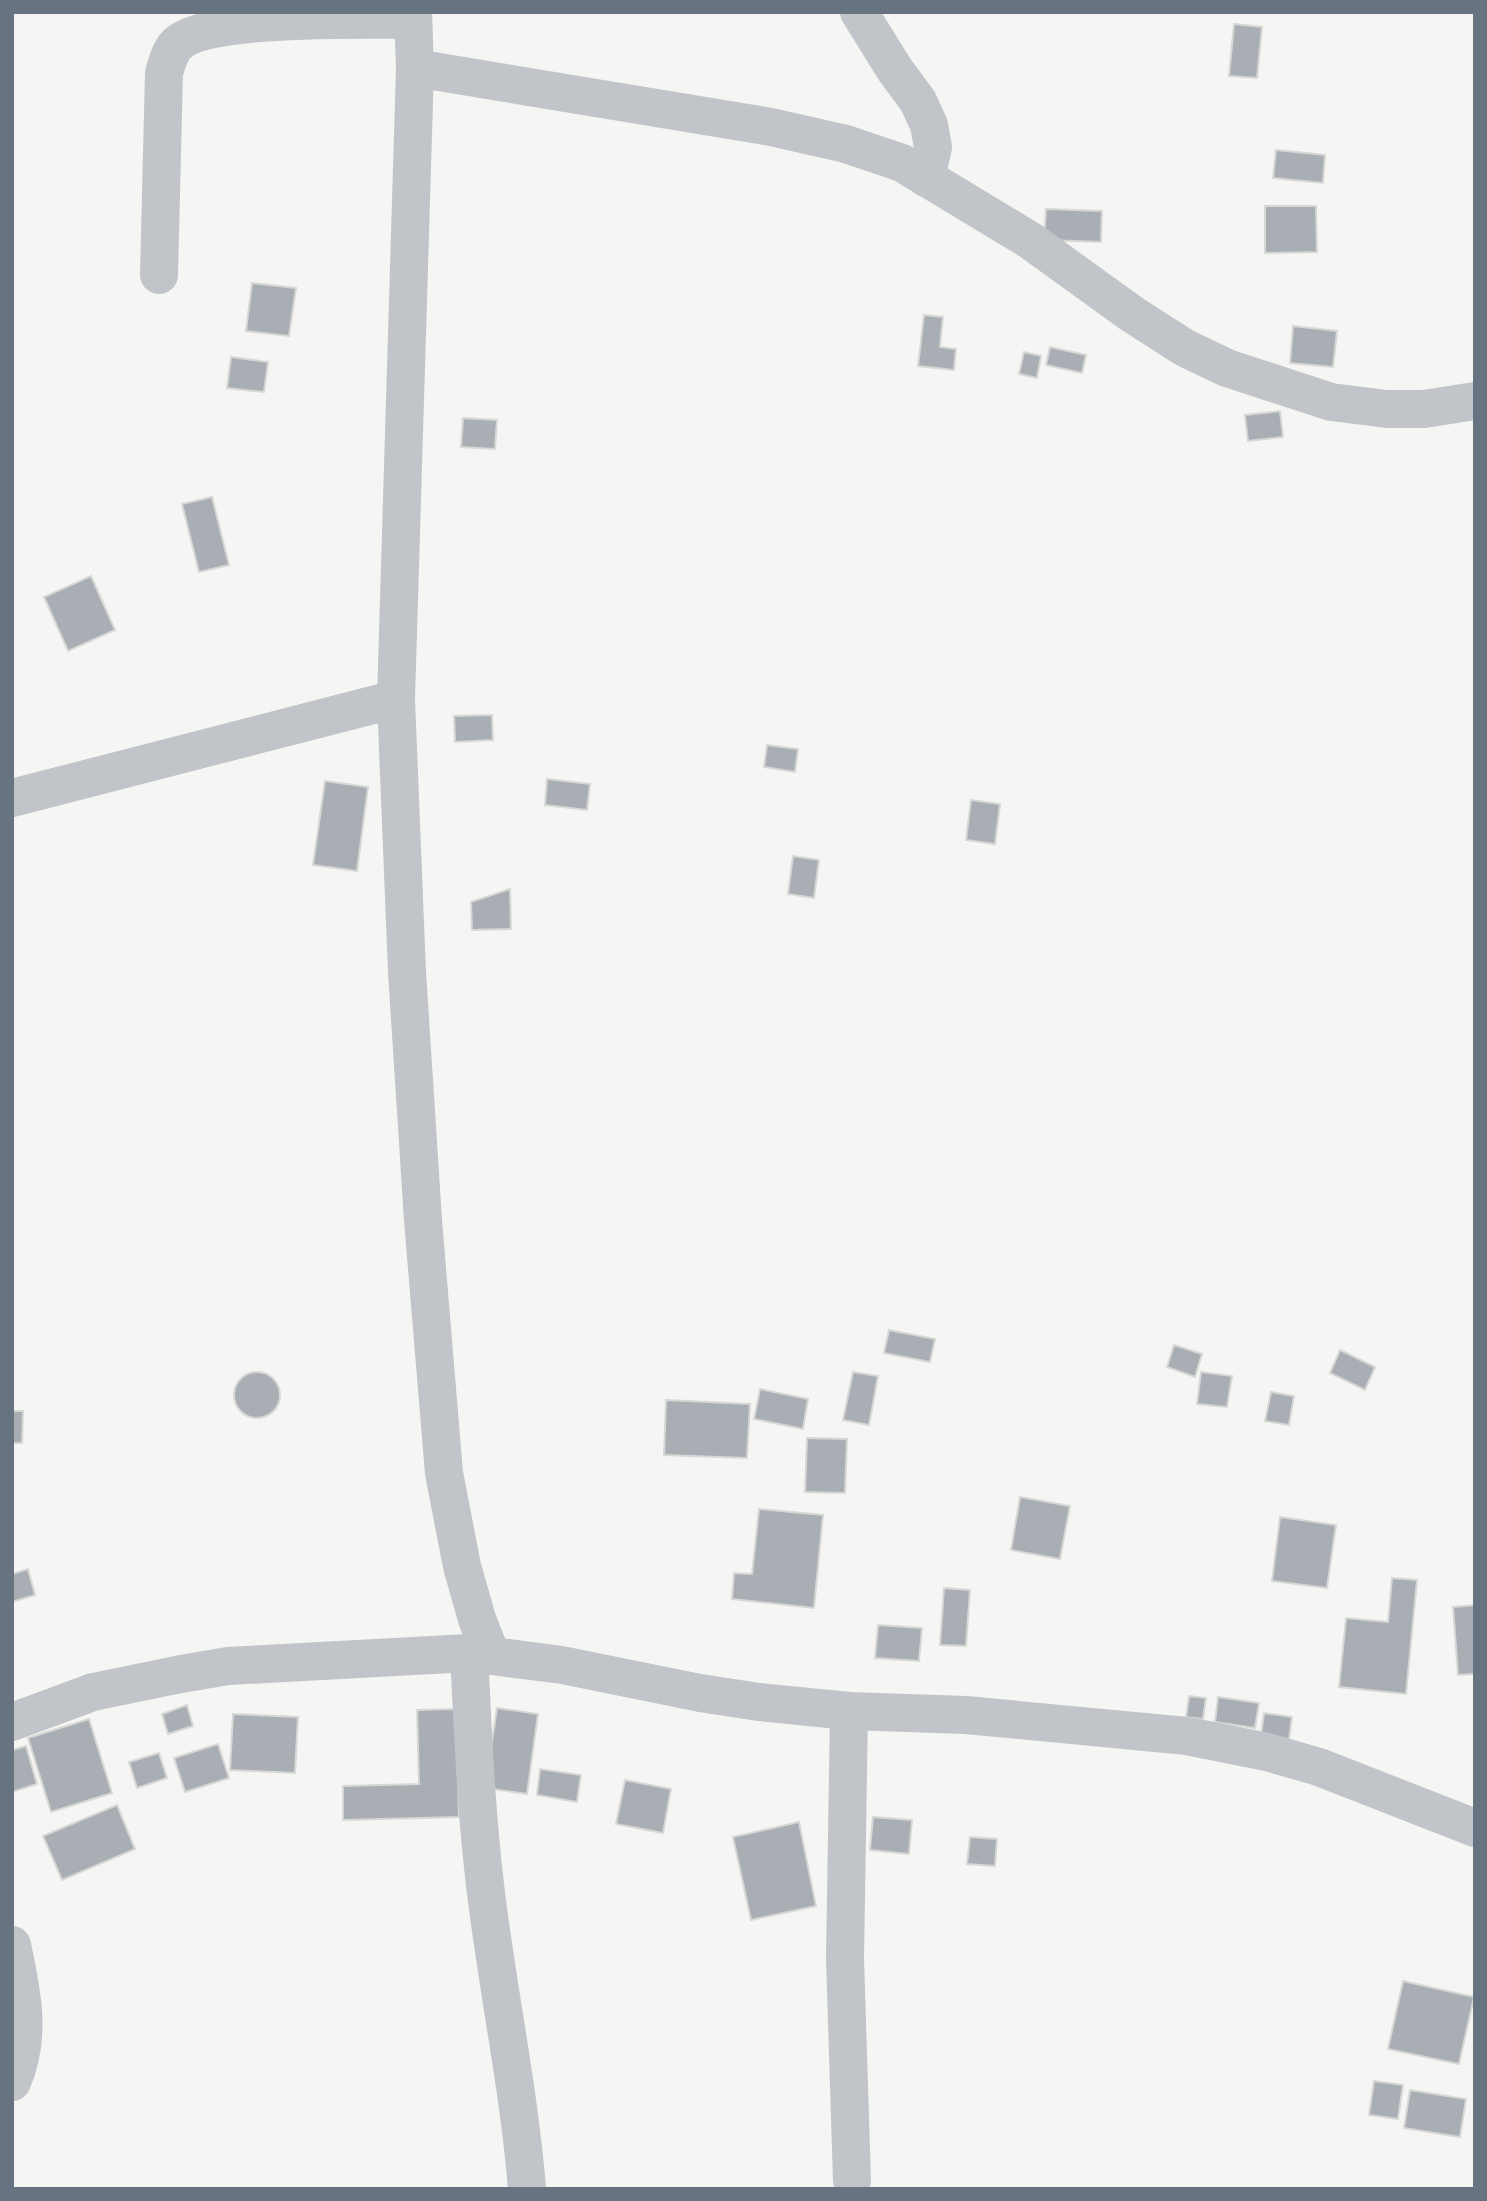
<svg xmlns="http://www.w3.org/2000/svg" width="1487" height="2201" font-family="Signika,sans-serif">
<rect width="100%" height="100%" fill="#f5f6f3"/>
<g fill="#a8aeb4" stroke="#d7d7d5" stroke-width="2">
<path d="M 1234,24 L 1262,27 L 1257,78 L 1229,76 Z"/>
<path d="M 1276,150 L 1325,155 L 1323,183 L 1273,178 Z"/>
<path d="M 1265,206 L 1316,206 L 1317,252 L 1265,253 Z"/>
<path d="M 1046,209 L 1102,211 L 1101,242 L 1044,240 Z"/>
<path d="M 252,283 L 296,288 L 289,336 L 246,331 Z"/>
<path d="M 924,315 L 943,317 L 940,347 L 956,349 L 954,370 L 918,366 Z"/>
<path d="M 1293,326 L 1337,331 L 1333,367 L 1290,363 Z"/>
<path d="M 1050,347 L 1086,355 L 1082,373 L 1046,365 Z"/>
<path d="M 1024,352 L 1041,356 L 1037,378 L 1019,374 Z"/>
<path d="M 231,357 L 268,362 L 264,392 L 227,388 Z"/>
<path d="M 1280,411 L 1283,437 L 1248,441 L 1245,415 Z"/>
<path d="M 463,418 L 497,420 L 495,449 L 461,447 Z"/>
<path d="M 212,497 L 229,565 L 199,572 L 182,504 Z"/>
<path d="M 91,576 L 115,630 L 68,651 L 44,597 Z"/>
<path d="M 492,715 L 493,740 L 455,742 L 454,716 Z"/>
<path d="M 767,745 L 798,749 L 795,772 L 764,767 Z"/>
<path d="M 547,779 L 590,784 L 587,810 L 545,805 Z"/>
<path d="M 325,781 L 368,787 L 357,871 L 313,865 Z"/>
<path d="M 971,800 L 1000,804 L 995,844 L 966,840 Z"/>
<path d="M 793,856 L 819,860 L 814,898 L 788,894 Z"/>
<path d="M 510,889 L 511,929 L 472,930 L 471,902 Z"/>
<path d="M 889,1330 L 935,1339 L 930,1362 L 884,1353 Z"/>
<path d="M 1174,1345 L 1202,1354 L 1195,1377 L 1167,1367 Z"/>
<path d="M 1340,1350 L 1375,1367 L 1365,1390 L 1330,1373 Z"/>
<path d="M 853,1372 L 878,1376 L 869,1425 L 843,1420 Z"/>
<path d="M 1201,1372 L 1232,1376 L 1227,1407 L 1197,1404 Z"/>
<circle cx="257" cy="1395" r="23"/>
<path d="M 760,1389 L 808,1399 L 803,1429 L 754,1419 Z"/>
<path d="M 1271,1392 L 1294,1396 L 1289,1425 L 1265,1421 Z"/>
<path d="M 666,1400 L 750,1404 L 747,1458 L 664,1455 Z"/>
<path d="M 12,1411 L 23,1411 L 22,1443 L 12,1443 Z"/>
<path d="M 807,1438 L 847,1439 L 845,1493 L 805,1492 Z"/>
<path d="M 1020,1497 L 1070,1506 L 1060,1559 L 1011,1550 Z"/>
<path d="M 759,1509 L 823,1515 L 814,1608 L 732,1599 L 734,1573 L 752,1574 Z"/>
<path d="M 1280,1517 L 1336,1525 L 1327,1588 L 1272,1581 Z"/>
<path d="M 28,1569 L 35,1595 L 12,1602 L 12,1574 Z"/>
<path d="M 1392,1578 L 1417,1580 L 1406,1694 L 1339,1687 L 1346,1618 L 1388,1622 Z"/>
<path d="M 944,1588 L 970,1590 L 966,1646 L 940,1645 Z"/>
<path d="M 1475,1605 L 1475,1674 L 1458,1675 L 1453,1607 Z"/>
<path d="M 878,1625 L 922,1628 L 919,1661 L 875,1658 Z"/>
<path d="M 1189,1696 L 1206,1698 L 1203,1719 L 1186,1717 Z"/>
<path d="M 1218,1697 L 1259,1703 L 1255,1728 L 1215,1722 Z"/>
<path d="M 187,1705 L 193,1726 L 168,1734 L 162,1714 Z"/>
<path d="M 497,1708 L 538,1714 L 527,1794 L 485,1788 Z"/>
<path d="M 456,1709 L 459,1817 L 343,1820 L 343,1786 L 419,1784 L 417,1710 Z"/>
<path d="M 1264,1713 L 1292,1717 L 1289,1739 L 1261,1735 Z"/>
<path d="M 233,1714 L 298,1717 L 295,1773 L 230,1770 Z"/>
<path d="M 89,1719 L 112,1793 L 51,1812 L 28,1738 Z"/>
<path d="M 218,1744 L 229,1778 L 185,1792 L 174,1758 Z"/>
<path d="M 26,1746 L 37,1784 L 12,1792 L 12,1750 Z"/>
<path d="M 159,1753 L 167,1778 L 137,1788 L 129,1762 Z"/>
<path d="M 540,1769 L 581,1775 L 577,1802 L 537,1795 Z"/>
<path d="M 625,1780 L 671,1789 L 663,1833 L 616,1824 Z"/>
<path d="M 117,1805 L 135,1849 L 62,1880 L 43,1836 Z"/>
<path d="M 873,1817 L 912,1820 L 909,1854 L 870,1850 Z"/>
<path d="M 799,1822 L 816,1906 L 751,1920 L 733,1837 Z"/>
<path d="M 970,1837 L 997,1839 L 995,1866 L 967,1864 Z"/>
<path d="M 1403,1981 L 1474,1997 L 1459,2064 L 1388,2049 Z"/>
<path d="M 1374,2081 L 1403,2085 L 1398,2119 L 1369,2115 Z"/>
<path d="M 1410,2090 L 1466,2099 L 1460,2137 L 1404,2128 Z"/>
</g>
<g fill="none" stroke-linecap="round" stroke-linejoin="round">
<g stroke="#c1c4c8" stroke-width="38">
<path d="M 413,12 L 415,68 L 396,699 L 407,972 L 423,1220 L 444,1473 L 462,1566 L 477,1619 L 491,1655"/>
<path d="M 859,12 L 895,70 L 918,101 L 929,125 L 933,147 L 926,178"/>
<path d="M 415,68 L 771,127 L 846,144 L 902,163 L 1031,241 L 1132,314 L 1185,348 L 1227,368 L 1331,402 L 1387,409 L 1424,409 L 1475,401"/>
<path d="M 159,275 L 164,73 C 167,63 170,51 177,44 C 208,15 367,20 413,20"/>
<path d="M 12,798 L 396,699"/>
<path d="M 469,1653 C 473,1733 476,1813 486,1893 C 498,1992 519,2089 527,2189"/>
<path d="M 849,1711 L 845,1958 L 852,2181"/>
<path d="M 12,1722 L 93,1692 L 181,1674 L 228,1666 L 469,1653 L 562,1665 L 700,1693 L 759,1702 L 849,1711 L 966,1715 L 1187,1736 L 1267,1752 L 1319,1767 L 1475,1828"/>
<path d="M 12,1945 C 22,1992 32,2036 12,2082"/>
</g>
</g>
<rect width="1487" height="2201" fill="none" stroke="#677381" stroke-width="28"/>
</svg>
